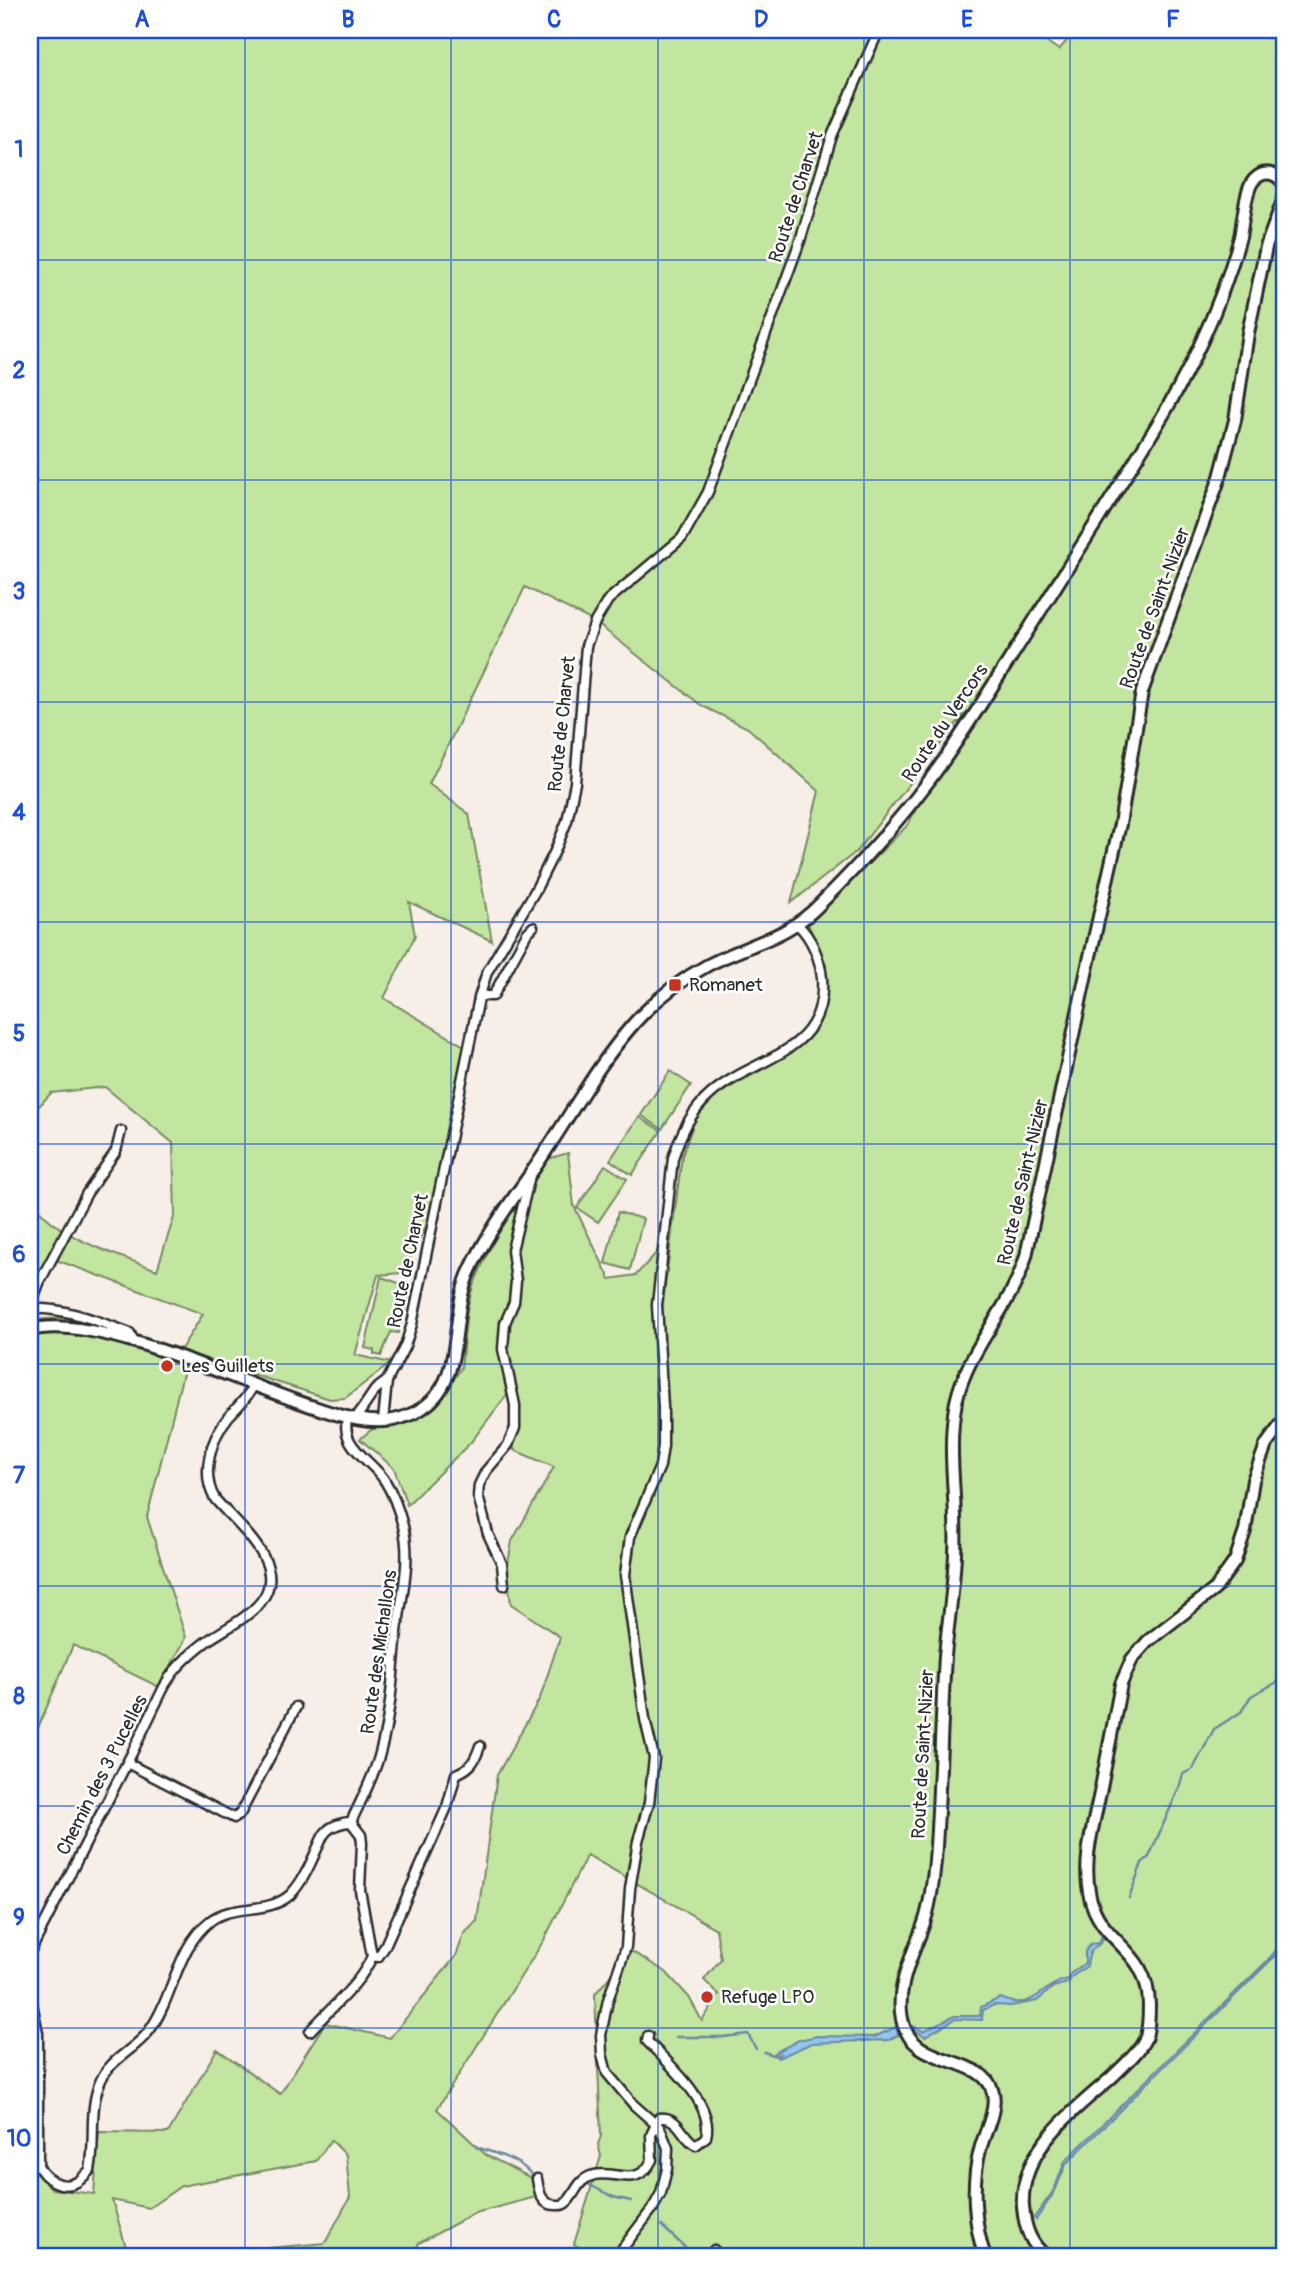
<svg xmlns="http://www.w3.org/2000/svg" width="1315" height="2287" font-family="Pangolin,sans-serif">
<rect width="100%" height="100%" fill="#f7eee8"/>
<filter id="ink" filterUnits="userSpaceOnUse"><feTurbulence type="fractalNoise" baseFrequency=".0143" numOctaves="2"/><feDisplacementMap in="SourceGraphic" scale="14" xChannelSelector="R" yChannelSelector="G"/><feConvolveMatrix kernelMatrix="1 2 1 2 8 2 1 2 1" color-interpolation-filters="sRGB"/></filter>
<g filter="url(#ink)">
<g fill="#c2e69f" stroke="#768865" stroke-width="2">
<path d="M 30,30 L 1029,30 L 1059,50 L 1076,30 L 1285,30 L 1285,2257 L 593,2257 L 574,2244 L 601,2156 L 598,2144 L 601,2136 L 595,1994 L 631,1951 L 666,1972 L 689,1997 L 702,2021 L 719,1995 L 704,1980 L 721,1959 L 716,1929 L 587,1855 L 544,1940 L 437,2109 L 486,2155 L 533,2179 L 536,2197 L 475,2213 L 419,2243 L 412,2257 L 222,2257 L 236,2251 L 325,2243 L 350,2197 L 346,2155 L 331,2140 L 316,2161 L 181,2186 L 149,2208 L 112,2200 L 129,2257 L 30,2257 L 30,1999 L 36,2020 L 33,2168 L 52,2189 L 94,2194 L 99,2132 L 168,2133 L 217,2049 L 280,2094 L 325,2023 L 390,2038 L 456,1956 L 464,1934 L 477,1921 L 497,1775 L 540,1698 L 560,1637 L 511,1604 L 507,1569 L 512,1541 L 554,1467 L 514,1450 L 509,1392 L 471,1442 L 407,1505 L 394,1468 L 360,1439 L 371,1430 L 436,1407 L 461,1368 L 467,1309 L 473,1286 L 527,1165 L 568,1153 L 574,1206 L 610,1279 L 636,1275 L 658,1251 L 653,1296 L 660,1325 L 682,1156 L 695,1119 L 718,1094 L 776,1062 L 808,1037 L 824,1006 L 826,965 L 808,924 L 908,825 L 964,714 L 857,851 L 791,903 L 819,791 L 748,728 L 702,706 L 595,622 L 525,587 L 429,784 L 469,814 L 492,941 L 409,902 L 415,936 L 384,998 L 464,1046 L 428,1223 L 402,1273 L 378,1275 L 355,1355 L 391,1363 L 345,1398 L 330,1399 L 188,1354 L 147,1517 L 186,1638 L 159,1687 L 73,1645 L 38,1728 L 30,1739 L 30,1320 L 64,1318 L 181,1349 L 203,1314 L 51,1258 L 30,1290 L 30,1197 C 53,1238 116,1254 157,1270 L 175,1214 L 173,1143 L 105,1087 L 51,1093 L 30,1116 Z"/>
<path d="M 670,1071 L 691,1085 L 662,1129 L 641,1115 Z"/>
<path d="M 639,1117 L 661,1131 L 632,1175 L 610,1160 Z"/>
<path d="M 605,1165 L 627,1179 L 598,1222 L 577,1208 Z"/>
<path d="M 618,1212 L 643,1219 L 630,1270 L 605,1263 Z"/>
<path d="M 381,1277 L 411,1287 L 398,1333 L 391,1332 L 381,1356 L 374,1354 L 374,1350 L 365,1348 Z"/>
</g>
<g fill="#92c6f0" stroke="#6988a1" stroke-width="2">
<path d="M 1103,1932 L 1105,1935 C 1096,1954 1091,1940 1087,1966 L 1073,1976 L 1068,1983 L 1053,1987 L 1037,2001 L 1011,2006 L 994,2005 L 983,2010 L 982,2020 L 955,2019 L 925,2036 L 908,2026 L 909,2024 L 923,2031 L 954,2016 L 980,2016 L 981,2007 L 1000,1998 C 1036,2013 1039,1985 1068,1979 L 1070,1974 L 1085,1963 L 1085,1952 L 1090,1944 L 1099,1943 Z"/>
<path d="M 1285,1936 L 1285,1941 L 1273,1958 L 1066,2164 L 1055,2191 L 1036,2220 L 1034,2218 L 1054,2190 L 1065,2161 L 1271,1957 Z"/>
<path d="M 896,2027 L 898,2035 L 889,2040 L 812,2043 L 778,2058 L 774,2053 L 799,2040 L 817,2036 L 874,2037 Z"/>
</g>
<g fill="none" stroke-linecap="round" stroke-linejoin="round">
<g stroke="#6988a1" stroke-width="2.5">
<path d="M 1129,1898 L 1142,1863 L 1149,1857 L 1179,1788 L 1183,1774 L 1193,1769 L 1214,1729 L 1241,1712 L 1251,1696 L 1285,1678"/>
<path d="M 676,2037 L 723,2037 L 748,2034 L 756,2049"/>
<path d="M 764,2052 L 776,2056 L 780,2054"/>
<path d="M 476,2147 C 494,2153 523,2160 533,2177"/>
<path d="M 586,2183 L 613,2197 L 631,2201"/>
<path d="M 661,2225 L 695,2257"/>
</g>
<defs>
<g id="minor">
<path d="M 480,996 L 493,996 L 527,933 L 533,927"/>
<path d="M 30,1306 L 40,1281 L 87,1193 L 116,1151 L 121,1131"/>
<path d="M 30,1309 C 64,1307 98,1321 130,1333 L 134,1343"/>
<path d="M 348,1416 C 338,1446 372,1460 385,1481 C 394,1495 399,1511 403,1526 C 412,1561 401,1597 397,1632 C 393,1672 391,1714 380,1753 C 374,1777 361,1800 351,1822"/>
<path d="M 356,1418 L 375,1390 L 387,1381"/>
<path d="M 383,1421 L 387,1381 L 405,1346 L 412,1324 L 479,998 L 487,972 L 535,891 L 555,851 L 567,821 L 575,783 L 586,646 L 595,622 L 608,600 L 682,538 L 708,492 L 800,241 L 832,136 L 879,30"/>
<path d="M 504,1585 L 502,1564 L 488,1534 L 478,1496 L 479,1485 L 486,1471 L 508,1445 L 515,1428 L 515,1405 L 503,1349 L 505,1323 L 514,1302 L 516,1281 L 512,1250 L 529,1180"/>
<path d="M 166,1683 C 176,1666 191,1653 207,1641 C 236,1621 286,1602 264,1558 C 253,1536 231,1518 215,1499 C 200,1474 211,1438 229,1416 C 238,1406 247,1399 253,1386"/>
<path d="M 127,1763 L 234,1818 L 240,1814 L 296,1707"/>
<path d="M 30,1952 L 132,1753 L 164,1687"/>
<path d="M 372,1956 L 378,1957 L 384,1948 L 447,1807 L 456,1774 C 471,1768 475,1761 480,1746"/>
<path d="M 30,1993 L 38,2033 L 38,2165 C 44,2179 62,2190 77,2182 C 82,2179 86,2174 90,2170 C 96,2141 88,2108 101,2080 C 110,2059 136,2049 149,2031 C 174,1997 176,1948 210,1921 C 233,1903 267,1915 290,1895 C 302,1883 310,1865 317,1849 C 320,1844 322,1835 327,1831 C 333,1825 344,1822 351,1822"/>
<path d="M 310,2031 C 329,2009 362,1983 372,1956 L 360,1890 L 362,1843 L 361,1835 L 351,1822"/>
<path d="M 537,2179 C 539,2192 541,2206 558,2205 C 562,2205 564,2205 568,2201 C 577,2191 578,2179 594,2175 C 616,2170 638,2189 652,2160 L 651,2135 L 659,2118 C 680,2116 681,2137 696,2145 L 706,2137 C 715,2104 668,2063 647,2041 L 648,2036"/>
<path d="M 616,2257 L 653,2208 L 661,2193 L 667,2169 L 668,2148 L 660,2128 L 634,2105 L 607,2073 L 602,2054 L 601,2035 L 608,2000 L 626,1947 L 630,1889 L 638,1841 L 649,1803 L 654,1758 L 645,1719 L 625,1575 L 630,1537 L 660,1466 L 663,1446 L 663,1407 L 657,1305 L 673,1158 C 681,1133 691,1111 711,1094 C 755,1055 827,1056 822,978 C 820,959 812,938 798,925"/>
<path d="M 712,2257 L 714,2250"/>
</g>
<g id="secondary">
<path d="M 30,1330 C 98,1312 243,1385 314,1407 C 340,1416 373,1427 401,1418 C 470,1397 447,1326 468,1275 C 485,1236 512,1200 536,1166 C 555,1138 572,1110 590,1082 C 623,1032 654,994 708,965 C 748,944 788,938 820,904 C 857,867 894,827 925,786 C 956,746 981,703 1008,662 C 1056,586 1104,511 1151,435 C 1189,374 1221,306 1240,237 C 1243,223 1245,189 1254,180 C 1265,168 1279,174 1285,186"/>
<path d="M 985,2257 C 974,2225 971,2184 980,2150 C 984,2133 997,2111 993,2093 C 985,2053 911,2070 902,2019 C 895,1985 915,1951 925,1920 C 931,1901 933,1881 935,1861 C 940,1793 941,1724 945,1656 C 948,1621 954,1587 955,1553 C 958,1503 946,1451 956,1402 C 968,1347 1011,1309 1026,1256 L 1086,974 L 1120,824 L 1142,692 L 1220,477 L 1235,420 L 1248,333 L 1266,247 L 1285,195"/>
<path d="M 1047,2257 C 1030,2244 1025,2228 1023,2207 C 1019,2150 1074,2111 1112,2077 C 1124,2065 1139,2053 1146,2037 C 1149,2026 1149,2016 1149,2005 C 1148,1947 1101,1945 1090,1897 C 1082,1862 1093,1827 1100,1793 C 1107,1756 1114,1720 1121,1684 L 1132,1659 L 1148,1641 L 1215,1589 L 1235,1561 L 1245,1531 L 1253,1480 L 1266,1445 L 1285,1419"/>
</g>
</defs>
<use href="#minor" stroke="#2b2b2b" stroke-width="13"/>
<use href="#secondary" stroke="#2b2b2b" stroke-width="16"/>
<use href="#minor" stroke="#fff" stroke-width="8"/>
<use href="#secondary" stroke="#fff" stroke-width="10"/>
</g>
</g>
<path fill="none" stroke="#1d4ed8" stroke-width="2" stroke-opacity="0.55" d="M 245,30 L 245,2257M 451,30 L 451,2257M 658,30 L 658,2257M 864,30 L 864,2257M 1070,30 L 1070,2257M 30,260 L 1285,260M 30,480 L 1285,480M 30,702 L 1285,702M 30,922 L 1285,922M 30,1144 L 1285,1144M 30,1364 L 1285,1364M 30,1586 L 1285,1586M 30,1806 L 1285,1806M 30,2028 L 1285,2028"/>
<g fill="#c8321e" stroke="#fff" stroke-width="2.5">
<rect x="668" y="978" width="14" height="14" rx="3.5"/>
<circle cx="167" cy="1366" r="7"/>
<circle cx="707" cy="1997" r="7"/>
</g>
<g text-anchor="middle" dominant-baseline="central" stroke-width="5" stroke-linejoin="round" paint-order="stroke">
<g font-size="19" fill="#2b2b2b" stroke="#fff">
<text transform="translate(796 197) rotate(-72)">Route de Charvet</text>
<text transform="translate(1155 608) rotate(-70)">Route de Saint-Nizier</text>
<text transform="translate(945 723) rotate(-56)">Route du Vercors</text>
<text transform="translate(562 724) rotate(-84)">Route de Charvet</text>
<text transform="translate(1023 1182) rotate(-77)">Route de Saint-Nizier</text>
<text transform="translate(408 1261) rotate(-78)">Route de Charvet</text>
<text transform="translate(379 1652) rotate(-82)">Route des Michallons</text>
<text transform="translate(923 1754) rotate(-87)">Route de Saint-Nizier</text>
<text transform="translate(102 1775) rotate(-63)">Chemin des 3 Pucelles</text>
</g>
<g font-size="19" fill="#2b2b2b" stroke="#fff" text-anchor="start">
<text x="689" y="985">Romanet</text>
<text x="181" y="1366">Les Guillets</text>
<text x="721" y="1997">Refuge LPO</text>
</g>
</g>
<rect width="1315" height="2287" fill="none" stroke="#fff" stroke-width="77"/>
<rect x="38" y="38" width="1238" height="2210" fill="none" stroke="#1d4ed8" stroke-width="2.5"/>
<g font-size="23" text-anchor="middle" font-weight="bold" fill="#1d4ed8">
<text x="142" y="27">A</text>
<text x="348" y="27">B</text>
<text x="554" y="27">C</text>
<text x="761" y="27">D</text>
<text x="967" y="27">E</text>
<text x="1173" y="27">F</text>
<text x="19" y="157">1</text>
<text x="19" y="378">2</text>
<text x="19" y="599">3</text>
<text x="19" y="820">4</text>
<text x="19" y="1041">5</text>
<text x="19" y="1262">6</text>
<text x="19" y="1483">7</text>
<text x="19" y="1704">8</text>
<text x="19" y="1925">9</text>
<text x="19" y="2146">10</text>
</g>
</svg>
